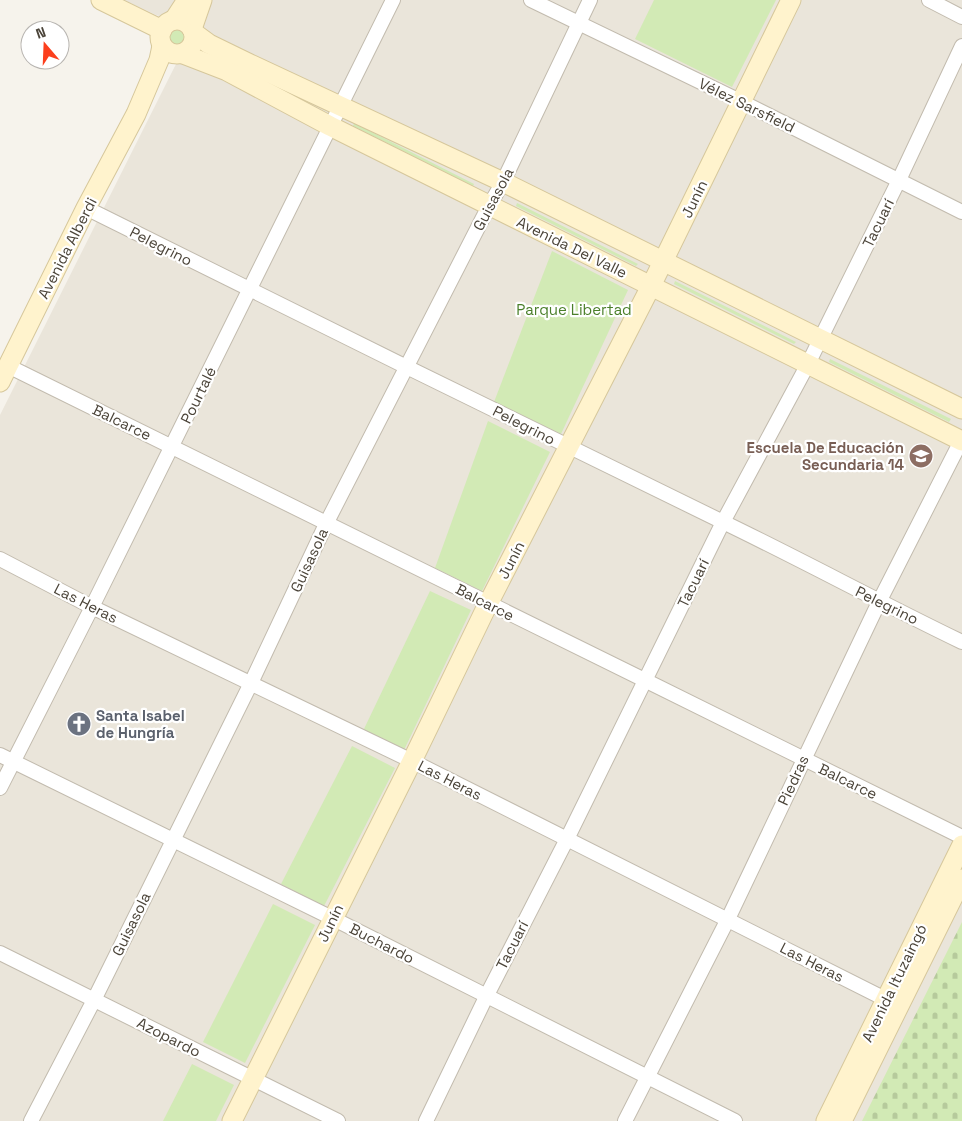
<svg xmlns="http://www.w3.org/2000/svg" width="962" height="1121" font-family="'Space Grotesk',sans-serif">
<defs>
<pattern id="cemetery-stones" width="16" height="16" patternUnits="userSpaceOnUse" patternTransform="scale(1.25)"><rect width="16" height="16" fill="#d2eab5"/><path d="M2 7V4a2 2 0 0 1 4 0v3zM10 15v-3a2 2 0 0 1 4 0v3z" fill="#b6ca9c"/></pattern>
</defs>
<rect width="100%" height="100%" fill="#f6f3ec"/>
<path fill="#eae5da" d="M 124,0 L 962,0 L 962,1121 L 0,1121 L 0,415 L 175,66 L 196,28 L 156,15 Z"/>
<g fill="#d2eab5">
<path d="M 654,0 L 776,0 L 732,87 L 635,39 Z"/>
<circle cx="177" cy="37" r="10"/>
<path d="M 354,123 L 474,184 L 473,186 L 353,126 Z"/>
<path d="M 517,203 L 638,264 L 636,266 L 516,206 Z"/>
<path d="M 552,251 L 628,290 L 561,434 L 494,402 Z"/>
<path d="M 675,281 L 796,342 L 794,344 L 674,284 Z"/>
<path d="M 830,359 L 951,419 L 949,422 L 829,362 Z"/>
<path d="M 488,421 L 550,452 L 482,591 L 435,568 Z"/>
<path d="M 430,591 L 471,610 L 404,750 L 363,731 Z"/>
<path d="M 352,746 L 395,768 L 324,906 L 281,884 Z"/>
<path d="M 273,904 L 315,925 L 245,1063 L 203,1042 Z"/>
<path d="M 192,1064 L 234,1085 L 216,1121 L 163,1121 Z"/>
</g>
<path fill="url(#cemetery-stones)" d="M 962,922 L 962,1121 L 862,1121 Z"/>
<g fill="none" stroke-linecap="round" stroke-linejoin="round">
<defs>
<g id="street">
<path d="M 531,0 L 742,102 L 962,212"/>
<path d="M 929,0 L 962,17"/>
<path d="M 86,208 C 297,314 509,417 721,521 C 802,560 881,603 962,642"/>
<path d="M 8,366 C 326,522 644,680 962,837"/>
<path d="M 0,559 L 92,607 L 412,761 L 895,1004"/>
<path d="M 0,755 L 332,918 L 735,1121"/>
<path d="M 0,788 L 92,607 L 393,0"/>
<path d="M 0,953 L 338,1121"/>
<path d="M 31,1121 L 94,1000 L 251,683 L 327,522 L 489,206 L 503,182 L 590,0"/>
<path d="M 426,1121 L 487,995 L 567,839 L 723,522 L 808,364 L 899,180 L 962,46"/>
<path d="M 625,1121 L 728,919 L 879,602 L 962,439"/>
</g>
<g id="secondary">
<path d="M 101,0 L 162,30"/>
<circle cx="177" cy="37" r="17"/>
<path d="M 174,20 L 187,0"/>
<path d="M 192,29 L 202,0"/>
<path d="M 194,33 L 209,44 L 248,63 L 503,182 L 962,409"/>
<path d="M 183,54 L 227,71 L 330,126 L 962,441"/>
<path d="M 0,382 L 86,208 L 136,114 L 159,60 L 162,46"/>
<path d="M 232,1121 L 412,761 L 488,604 L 651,286 L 791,0"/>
<path d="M 826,1121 L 962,845"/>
<path d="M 842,1121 L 962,879"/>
</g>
</defs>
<use href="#street" stroke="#c2bbae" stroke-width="16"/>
<use href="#secondary" stroke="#d6c79b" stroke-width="21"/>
<use href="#street" stroke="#fff" stroke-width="14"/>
<use href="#secondary" stroke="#fff3cd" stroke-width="19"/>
</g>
<defs>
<symbol id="school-disc" viewBox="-11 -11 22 22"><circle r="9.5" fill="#8d6e63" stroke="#fff"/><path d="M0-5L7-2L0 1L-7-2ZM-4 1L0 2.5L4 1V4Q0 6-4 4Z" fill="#fff"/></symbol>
<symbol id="church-disc" viewBox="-11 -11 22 22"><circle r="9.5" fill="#6b7280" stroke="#fff"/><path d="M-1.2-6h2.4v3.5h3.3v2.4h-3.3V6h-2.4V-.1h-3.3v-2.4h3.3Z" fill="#fff"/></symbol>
</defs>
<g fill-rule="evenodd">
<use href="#school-disc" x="907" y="442" width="28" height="28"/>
<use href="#church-disc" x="65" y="710" width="28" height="28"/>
</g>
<g text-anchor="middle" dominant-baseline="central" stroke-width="4.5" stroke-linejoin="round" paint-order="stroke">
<g font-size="15" fill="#4b4439" stroke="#fff">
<text transform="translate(747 105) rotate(26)">Vélez Sarsfield</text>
<text transform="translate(493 199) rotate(-62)">Guisasola</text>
<text transform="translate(694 199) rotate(-64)">Junín</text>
<text transform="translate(878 223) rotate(-64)">Tacuarí</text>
<text transform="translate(161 246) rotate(27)">Pelegrino</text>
<text transform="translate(572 247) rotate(26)">Avenida Del Valle</text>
<text transform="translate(67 248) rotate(-63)">Avenida Alberdi</text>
<text transform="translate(198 395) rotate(-64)">Pourtalé</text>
<text transform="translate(122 422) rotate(26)">Balcarce</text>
<text transform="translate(524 425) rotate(27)">Pelegrino</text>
<text transform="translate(309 560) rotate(-65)">Guisasola</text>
<text transform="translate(511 560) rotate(-63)">Junín</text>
<text transform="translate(693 583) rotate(-64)">Tacuarí</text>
<text transform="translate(485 602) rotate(27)">Balcarce</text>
<text transform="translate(86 603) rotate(27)">Las Heras</text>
<text transform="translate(887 605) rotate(26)">Pelegrino</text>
<text transform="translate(450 780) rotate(27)">Las Heras</text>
<text transform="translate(793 780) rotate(-65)">Piedras</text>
<text transform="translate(848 781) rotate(26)">Balcarce</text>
<text transform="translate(330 923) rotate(-64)">Junín</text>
<text transform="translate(131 924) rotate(-64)">Guisasola</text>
<text transform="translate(382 943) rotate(27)">Buchardo</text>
<text transform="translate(512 945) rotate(-63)">Tacuarí</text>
<text transform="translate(812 962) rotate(27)">Las Heras</text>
<text transform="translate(894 983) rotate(-64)">Avenida Ituzaingó</text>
<text transform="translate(169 1037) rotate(27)">Azopardo</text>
</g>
<g font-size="15" fill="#4a7f2a" stroke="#fff">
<text x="574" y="309">Parque Libertad</text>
</g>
<g font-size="15" font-weight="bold" fill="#785e54" stroke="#fff" text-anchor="end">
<text x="904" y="447">Escuela De Educación<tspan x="904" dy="17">Secundaria 14</tspan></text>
</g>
<g font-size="15" font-weight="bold" fill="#5b616d" stroke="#fff" text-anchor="start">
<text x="96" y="715">Santa Isabel<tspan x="96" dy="17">de Hungría</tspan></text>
</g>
</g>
<g transform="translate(45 45) rotate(341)"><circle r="24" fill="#ffffff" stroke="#b7b4b0"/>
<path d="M0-4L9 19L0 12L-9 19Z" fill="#fc3f1d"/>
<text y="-8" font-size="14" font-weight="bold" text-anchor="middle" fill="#4b4439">N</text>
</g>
</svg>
